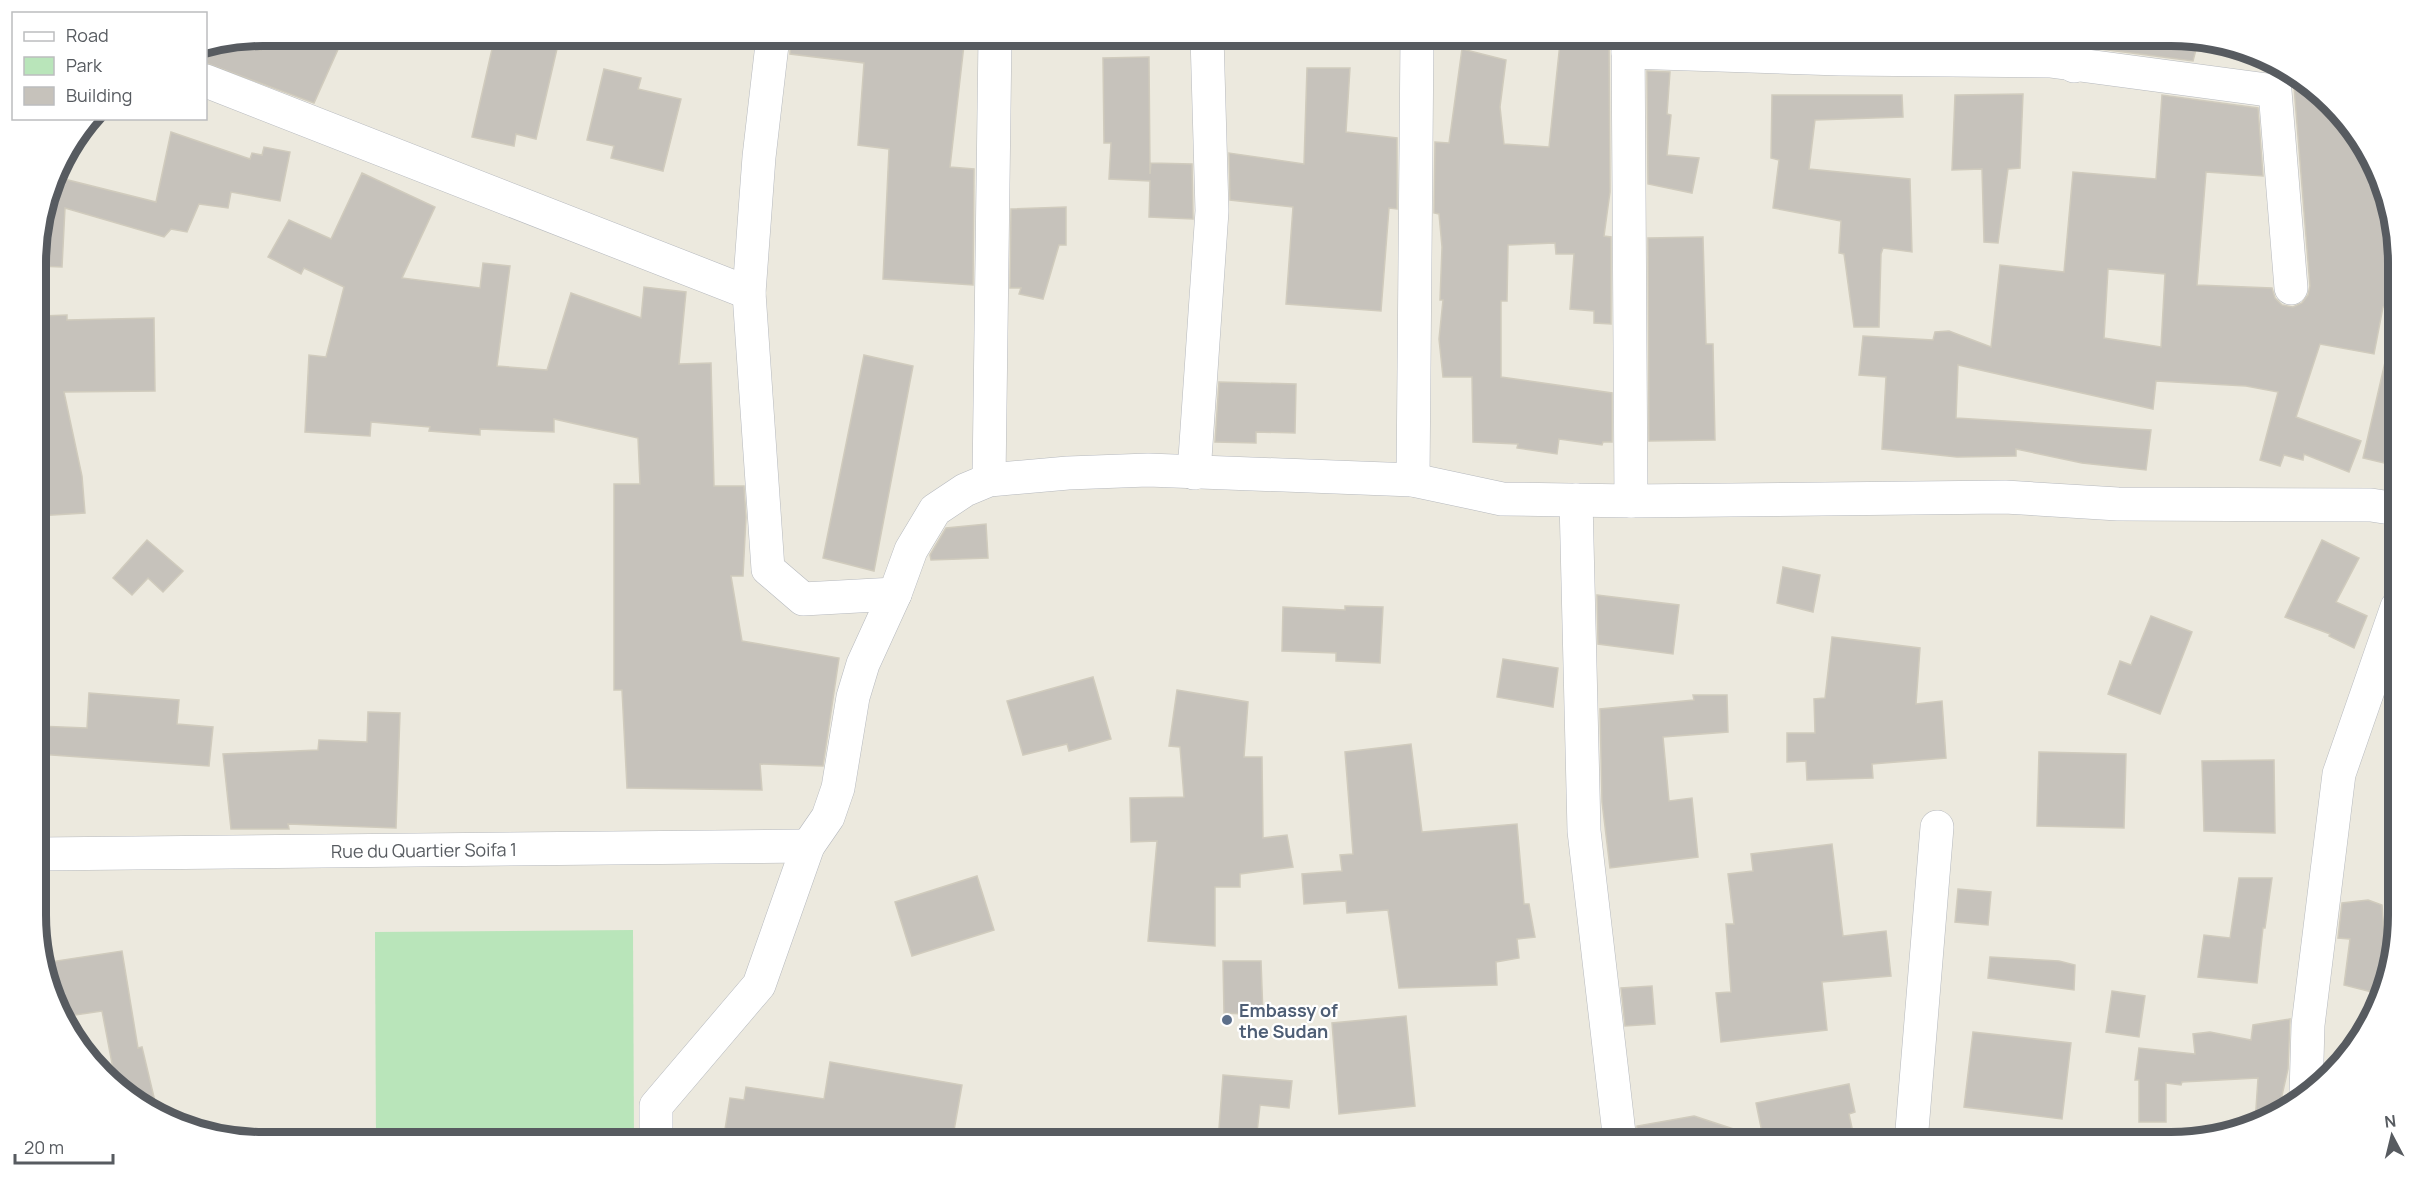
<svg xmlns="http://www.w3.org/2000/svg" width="2434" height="1178" font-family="Manrope,sans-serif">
<rect width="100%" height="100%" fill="#ece9de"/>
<path fill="#b9e5ba" d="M 633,930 L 634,1142 L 376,1142 L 375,932 Z"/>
<g fill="#c6c2bb" stroke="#d0cbbd" stroke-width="1.5" fill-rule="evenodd">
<path d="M 268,36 L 344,36 L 314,103 L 206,63 L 206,47 L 235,42 L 260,50 Z"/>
<path d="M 495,36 L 560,36 L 536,139 L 516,134 L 514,146 L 472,137 Z"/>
<path d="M 791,36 L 965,36 L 950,167 L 974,169 L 973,285 L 883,279 L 889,149 L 858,145 L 864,63 L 790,54 Z"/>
<path d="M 1584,36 L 1609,36 L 1610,192 L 1604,236 L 1611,237 L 1611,324 L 1594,323 L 1594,311 L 1570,309 L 1574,254 L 1556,254 L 1555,243 L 1508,245 L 1507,301 L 1501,301 L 1501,377 L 1612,393 L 1612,442 L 1603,442 L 1602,445 L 1559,439 L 1557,454 L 1517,448 L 1518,444 L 1473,442 L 1472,377 L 1443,377 L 1439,339 L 1443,300 L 1440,300 L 1442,247 L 1439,214 L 1434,213 L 1435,142 L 1449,143 L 1462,49 L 1506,60 L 1500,107 L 1504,144 L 1549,147 L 1560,43 L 1584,44 Z"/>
<path d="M 2093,36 L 2170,36 L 2198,42 L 2193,61 L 2093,48 Z"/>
<path d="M 1149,57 L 1150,174 L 1151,163 L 1192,164 L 1193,219 L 1149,217 L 1150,181 L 1109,179 L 1111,143 L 1104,143 L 1103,58 Z"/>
<path d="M 1307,68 L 1350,68 L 1346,132 L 1397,138 L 1397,209 L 1389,208 L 1381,311 L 1286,304 L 1293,207 L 1230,200 L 1229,153 L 1304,164 Z"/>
<path d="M 604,69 L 641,78 L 638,89 L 681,99 L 663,171 L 611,158 L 614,146 L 587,140 Z"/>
<path d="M 1647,71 L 1670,72 L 1667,114 L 1671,115 L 1667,155 L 1699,158 L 1692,193 L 1648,184 Z"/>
<path d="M 2293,74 L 2320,92 L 2359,137 L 2396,234 L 2396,307 L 2383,307 L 2374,354 L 2320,344 L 2296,417 L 2361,441 L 2349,472 L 2304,454 L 2303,460 L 2284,455 L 2280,466 L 2260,460 L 2278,392 L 2246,386 L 2156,381 L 2153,409 L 1958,365 L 1956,418 L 2151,430 L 2146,470 L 2082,463 L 2016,449 L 2016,456 L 1957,457 L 1882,449 L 1886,377 L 1859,375 L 1863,336 L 1933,340 L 1935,332 L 1949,331 L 1991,347 L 2000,265 L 2064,272 L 2073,172 L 2156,179 L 2162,95 L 2258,108 L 2263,176 L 2206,172 L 2197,285 L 2272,288 L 2275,298 L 2282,305 L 2293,307 L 2302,303 L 2308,295 L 2310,286 ZM 2108,269 L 2165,274 L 2161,347 L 2104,338 Z"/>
<path d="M 2023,94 L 2020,168 L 2008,169 L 1998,243 L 1984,242 L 1982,169 L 1952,170 L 1955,95 Z"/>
<path d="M 1772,95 L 1902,95 L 1903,117 L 1815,120 L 1809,169 L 1910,179 L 1912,252 L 1883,248 L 1881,254 L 1879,327 L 1854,327 L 1844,254 L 1839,253 L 1841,221 L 1773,208 L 1779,160 L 1771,158 Z"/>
<path d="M 171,132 L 250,159 L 252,153 L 262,155 L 264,147 L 290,152 L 280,201 L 231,192 L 228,208 L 199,204 L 187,232 L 171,229 L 164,237 L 65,208 L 62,267 L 37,266 L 37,248 L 56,177 L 156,202 Z"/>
<path d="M 362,173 L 435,207 L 402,278 L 480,288 L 483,263 L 510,266 L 497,366 L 547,370 L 571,293 L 641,318 L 644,287 L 686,292 L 679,364 L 711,363 L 714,486 L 744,486 L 746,517 L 743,576 L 731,576 L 742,641 L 839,658 L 823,766 L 760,764 L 762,790 L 627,788 L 622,690 L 614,690 L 614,484 L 640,484 L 638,438 L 554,419 L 554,432 L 480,429 L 480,435 L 429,431 L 430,427 L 371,422 L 370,436 L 305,432 L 309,355 L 326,357 L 344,287 L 304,268 L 301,274 L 268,257 L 289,220 L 331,239 Z"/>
<path d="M 1066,207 L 1066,245 L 1059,245 L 1043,299 L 1019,294 L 1021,288 L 1010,288 L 1011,209 Z"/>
<path d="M 1703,237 L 1706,344 L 1713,344 L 1715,440 L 1649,441 L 1648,238 Z"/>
<path d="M 67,315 L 67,320 L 154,318 L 155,391 L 64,392 L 82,476 L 85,513 L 37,516 L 37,436 L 45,436 L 42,316 Z"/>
<path d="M 864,355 L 913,366 L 874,571 L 823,558 Z"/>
<path d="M 2386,358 L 2396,360 L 2397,466 L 2363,458 Z"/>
<path d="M 1219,382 L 1296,384 L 1295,433 L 1256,432 L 1256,443 L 1215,442 Z"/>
<path d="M 986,524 L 988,558 L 931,560 L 930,555 L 946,528 Z"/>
<path d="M 147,540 L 183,571 L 163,592 L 148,578 L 132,595 L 113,578 Z"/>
<path d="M 2322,540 L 2359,558 L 2336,602 L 2367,616 L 2354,648 L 2329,636 L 2330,634 L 2285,617 Z"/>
<path d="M 1783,567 L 1820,575 L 1813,612 L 1777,603 Z"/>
<path d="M 1597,595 L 1679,605 L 1673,654 L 1598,644 Z"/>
<path d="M 1345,606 L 1383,607 L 1380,663 L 1336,661 L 1336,653 L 1282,651 L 1283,607 L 1345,610 Z"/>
<path d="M 2151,616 L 2192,632 L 2160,714 L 2108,694 L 2120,661 L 2131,665 Z"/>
<path d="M 1832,637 L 1920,648 L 1916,704 L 1942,701 L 1946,758 L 1872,764 L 1873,778 L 1807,780 L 1806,761 L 1787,762 L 1787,733 L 1815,733 L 1814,699 L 1825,698 Z"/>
<path d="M 1503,659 L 1558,668 L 1553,707 L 1497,697 Z"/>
<path d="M 1093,677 L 1111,739 L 1069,751 L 1067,744 L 1023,755 L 1007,701 Z"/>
<path d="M 1177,690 L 1248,702 L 1244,757 L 1262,757 L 1263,838 L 1287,835 L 1293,867 L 1240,874 L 1240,887 L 1215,887 L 1215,946 L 1148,941 L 1157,841 L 1131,842 L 1130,798 L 1184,797 L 1180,747 L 1169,746 Z"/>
<path d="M 89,693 L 179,700 L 177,724 L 213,727 L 209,766 L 38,754 L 38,726 L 87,728 Z"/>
<path d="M 1693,695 L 1727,695 L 1728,732 L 1663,737 L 1669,801 L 1692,798 L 1698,857 L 1610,868 L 1602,802 L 1600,709 L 1694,700 Z"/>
<path d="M 368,712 L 400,713 L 396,828 L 288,824 L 289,829 L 231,829 L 223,754 L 318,750 L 319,740 L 367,742 Z"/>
<path d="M 1411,744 L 1422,832 L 1517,824 L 1524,904 L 1529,904 L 1535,937 L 1517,939 L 1519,958 L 1496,962 L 1497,985 L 1399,988 L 1388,910 L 1347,913 L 1346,901 L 1304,904 L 1302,874 L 1342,871 L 1340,855 L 1353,854 L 1345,752 Z"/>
<path d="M 2039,752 L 2126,754 L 2124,828 L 2037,826 Z"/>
<path d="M 2274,760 L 2275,833 L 2204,831 L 2202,761 Z"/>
<path d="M 1832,844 L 1843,936 L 1886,931 L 1891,976 L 1822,982 L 1827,1030 L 1721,1042 L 1716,993 L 1731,992 L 1726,924 L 1734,924 L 1728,874 L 1753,871 L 1751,854 Z"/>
<path d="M 977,876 L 994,930 L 912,956 L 895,902 Z"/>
<path d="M 2239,878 L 2272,878 L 2265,928 L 2263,928 L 2257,983 L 2198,977 L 2204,935 L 2230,938 Z"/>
<path d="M 1958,889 L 1991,892 L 1988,925 L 1955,922 Z"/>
<path d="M 2368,900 L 2382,905 L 2385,946 L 2391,946 L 2380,994 L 2344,985 L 2350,939 L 2338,938 L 2342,903 Z"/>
<path d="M 122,951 L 138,1048 L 142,1047 L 158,1114 L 115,1079 L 102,1011 L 62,1017 L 53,1001 L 43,963 Z"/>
<path d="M 1990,957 L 2059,961 L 2075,965 L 2074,990 L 1988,978 Z"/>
<path d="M 1223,961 L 1261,961 L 1263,1015 L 1224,1013 Z"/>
<path d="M 1652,986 L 1655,1024 L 1625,1026 L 1621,988 Z"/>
<path d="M 2112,991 L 2145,996 L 2139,1037 L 2106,1032 Z"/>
<path d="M 1406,1016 L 1415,1106 L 1339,1114 L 1332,1023 Z"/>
<path d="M 2290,1019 L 2288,1069 L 2278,1113 L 2255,1124 L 2258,1078 L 2182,1082 L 2181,1085 L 2166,1083 L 2166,1122 L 2139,1122 L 2139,1080 L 2135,1080 L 2139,1048 L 2195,1054 L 2193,1034 L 2210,1032 L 2251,1040 L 2253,1025 Z"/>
<path d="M 1973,1032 L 2071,1043 L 2062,1119 L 1964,1107 Z"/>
<path d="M 830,1062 L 962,1085 L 952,1142 L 850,1142 L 793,1132 L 791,1142 L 723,1142 L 730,1098 L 744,1100 L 746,1087 L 824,1099 Z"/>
<path d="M 1223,1075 L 1292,1081 L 1289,1108 L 1260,1105 L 1256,1142 L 1218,1142 Z"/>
<path d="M 1849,1084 L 1855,1112 L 1849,1114 L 1855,1142 L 1764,1142 L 1756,1103 Z"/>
<path d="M 1694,1116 L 1755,1136 L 1754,1142 L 1638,1142 L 1637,1126 Z"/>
</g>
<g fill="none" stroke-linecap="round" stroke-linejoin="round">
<defs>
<g id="minor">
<path d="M 773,36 L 759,157 L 749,293 L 768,569 L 803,599 L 895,594"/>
<path d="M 1628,36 L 1631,501"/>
<path d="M 1628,52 L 1840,59 L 2050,61 L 2275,91 L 2291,288"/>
<path d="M 2074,66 L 2074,36"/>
<path d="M 206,81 L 749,293"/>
<path d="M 1194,473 L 1212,211 L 1207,36"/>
<path d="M 989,480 L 995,36"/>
<path d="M 1413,480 L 1417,36"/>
<path d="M 1576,500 L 1584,831 L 1620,1142"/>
<path id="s1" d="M 38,854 L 808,846"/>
<path d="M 2306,1095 L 2308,1025 L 2339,774 L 2397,607"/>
<path d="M 656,1142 L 656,1106 L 759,985 L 808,846 L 828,817 L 838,788 L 853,697 L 863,664 L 895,594 L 911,550 L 935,510 L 965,490 L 989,480 L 1068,473 L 1148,470 L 1413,480 L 1502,499 L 1631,501 L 2005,497 L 2118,504 L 2371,505 L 2397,509"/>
<path d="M 1911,1142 L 1937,827"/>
</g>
</defs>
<use href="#minor" stroke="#b6b9be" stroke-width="34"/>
<use href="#minor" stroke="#fff" stroke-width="33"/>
</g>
<circle fill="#5c6f8a" stroke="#fff" stroke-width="2" cx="1227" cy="1020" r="6"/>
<g text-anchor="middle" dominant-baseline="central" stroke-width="4.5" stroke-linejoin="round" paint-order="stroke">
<g font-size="18" fill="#575b60" stroke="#fff">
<text stroke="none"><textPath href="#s1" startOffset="386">Rue du Quartier Soifa 1</textPath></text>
</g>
<g font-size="18" font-weight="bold" fill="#4e5e75" stroke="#fff" text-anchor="start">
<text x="1239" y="1010">Embassy of<tspan x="1239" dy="21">the Sudan</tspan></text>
</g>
</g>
<path d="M0 0H2434V1178H0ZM263 46H2171A217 217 0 0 1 2388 263V915A217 217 0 0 1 2171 1132H263A217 217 0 0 1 46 915V263A217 217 0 0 1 263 46Z" fill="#fff" fill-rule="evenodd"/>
<path fill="none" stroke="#575b60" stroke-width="8" d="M263 46H2171A217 217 0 0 1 2388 263V915A217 217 0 0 1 2171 1132H263A217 217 0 0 1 46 915V263A217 217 0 0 1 263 46Z"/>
<rect x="12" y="12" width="195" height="108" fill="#ffffff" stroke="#bcbdbf" stroke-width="1.5"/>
<rect x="24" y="32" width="30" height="9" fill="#ffffff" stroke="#bcbdbf" stroke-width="1.5"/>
<text x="66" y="42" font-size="18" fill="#575b60">Road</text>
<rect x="24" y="57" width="30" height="18" fill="#b9e5ba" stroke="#bcbdbf" stroke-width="1.5"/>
<text x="66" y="72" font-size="18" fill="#575b60">Park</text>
<rect x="24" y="87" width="30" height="18" fill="#c6c2bb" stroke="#bcbdbf" stroke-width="1.5"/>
<text x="66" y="102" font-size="18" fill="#575b60">Building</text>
<g transform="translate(2392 1136) rotate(353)" stroke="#ffffff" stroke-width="4.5" paint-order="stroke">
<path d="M0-4.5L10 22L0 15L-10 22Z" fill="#575b60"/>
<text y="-9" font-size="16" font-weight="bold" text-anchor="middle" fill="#575b60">N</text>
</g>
<path d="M15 1154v9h98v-9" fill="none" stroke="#575b60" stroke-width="3"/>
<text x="24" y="1154" font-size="18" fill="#575b60" stroke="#ffffff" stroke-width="4.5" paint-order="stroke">20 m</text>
</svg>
